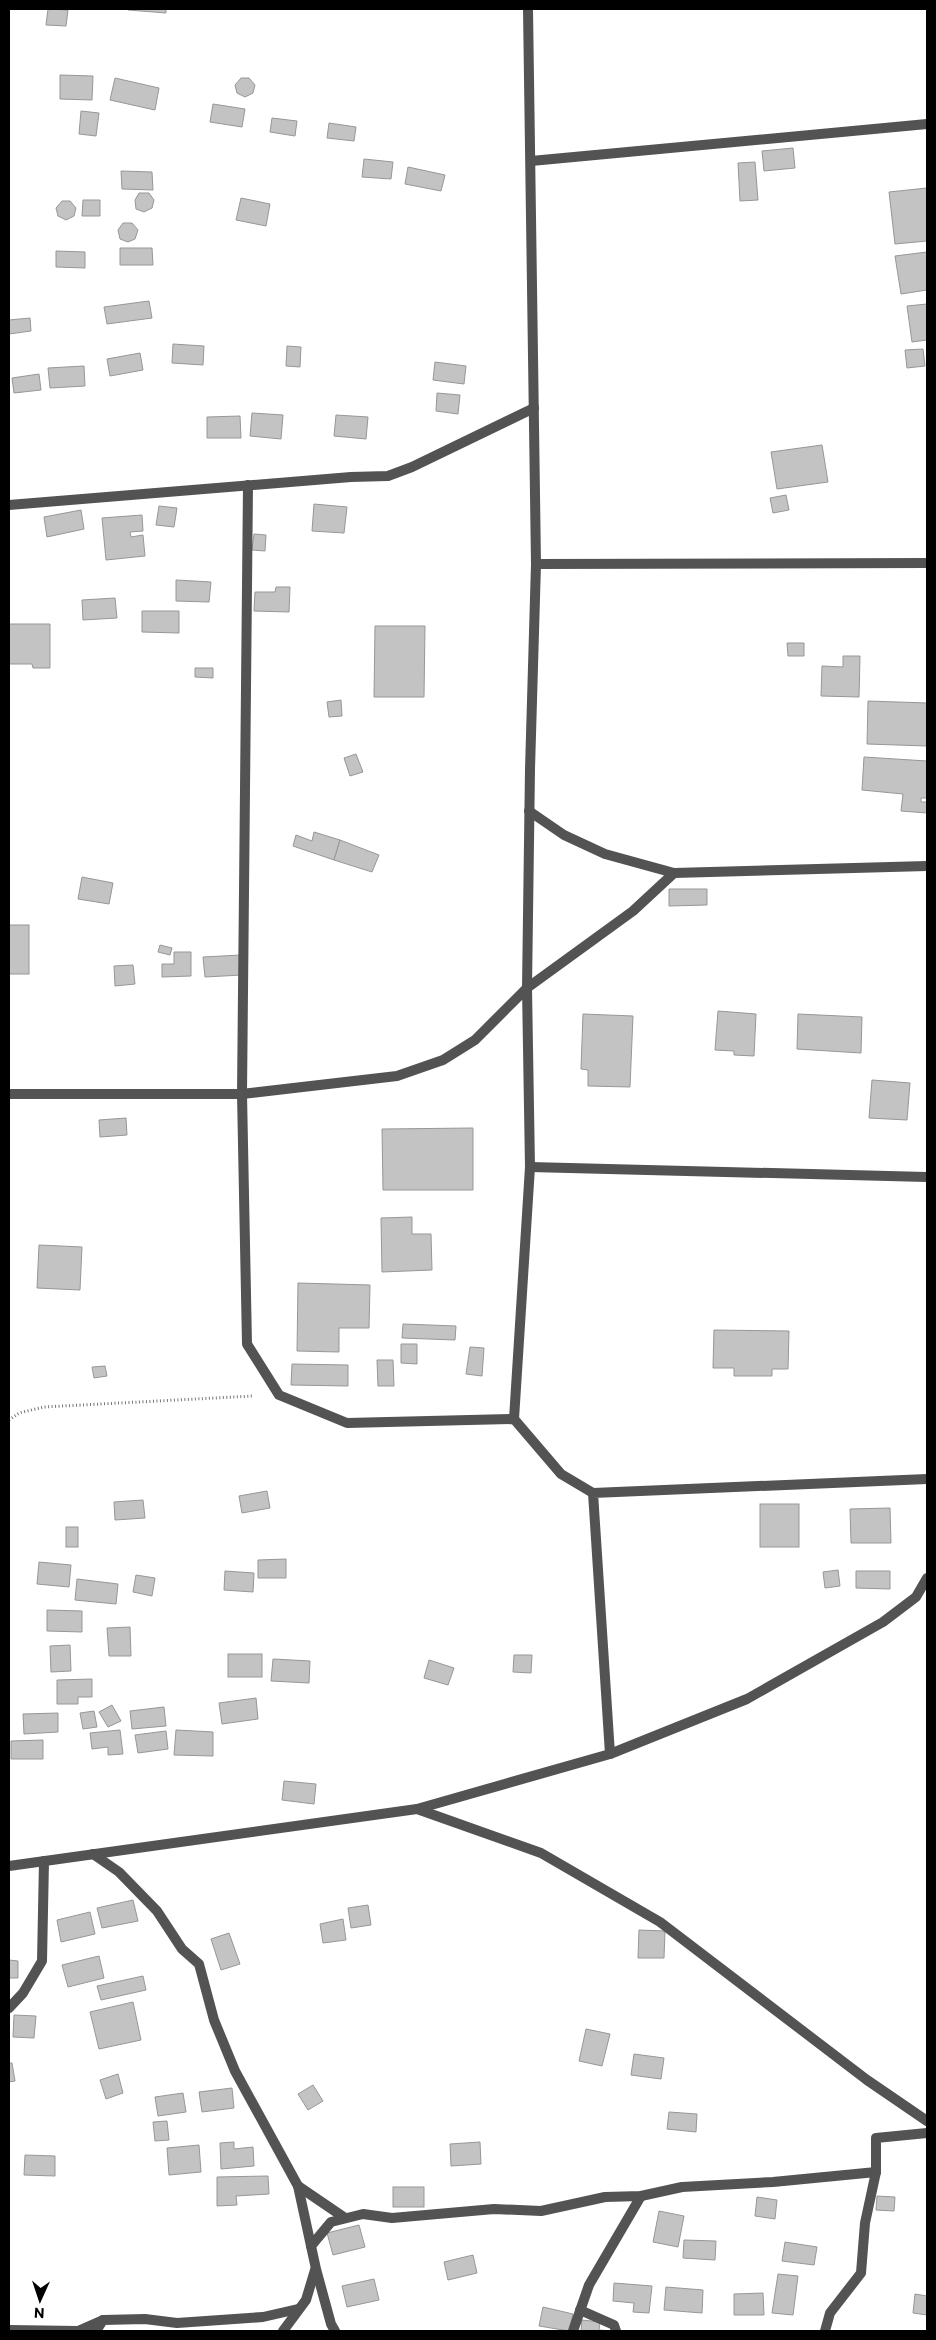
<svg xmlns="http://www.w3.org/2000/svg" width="936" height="2340" font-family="Commissioner,sans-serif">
<rect width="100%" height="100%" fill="#fff"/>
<g fill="#c3c3c3" stroke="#979797">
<path d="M 48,9 L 68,10 L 66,26 L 46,25 Z"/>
<path d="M 128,9 L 166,9 L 166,13 L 128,10 Z"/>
<path d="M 60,75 L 93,76 L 92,100 L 60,99 Z"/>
<path d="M 115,78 L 159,88 L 155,110 L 110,100 Z"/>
<path d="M 241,78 L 249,78 L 255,85 L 253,93 L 245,97 L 237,93 L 235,85 Z"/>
<path d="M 213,104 L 245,109 L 242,127 L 210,122 Z"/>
<path d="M 81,111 L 99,113 L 96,136 L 79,134 Z"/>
<path d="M 272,118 L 297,121 L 295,136 L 270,132 Z"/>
<path d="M 329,123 L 356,127 L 354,141 L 327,138 Z"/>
<path d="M 793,148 L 795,168 L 764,171 L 762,151 Z"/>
<path d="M 364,159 L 393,162 L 391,179 L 362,177 Z"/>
<path d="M 755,162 L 758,200 L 740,201 L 738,163 Z"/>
<path d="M 408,167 L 445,175 L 441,191 L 405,184 Z"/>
<path d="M 121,171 L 152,172 L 153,190 L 122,189 Z"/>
<path d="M 927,188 L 927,241 L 895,244 L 889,192 Z"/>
<path d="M 139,193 L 149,193 L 154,200 L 152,208 L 144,212 L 136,209 L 135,200 Z"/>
<path d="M 241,198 L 270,204 L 266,226 L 236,220 Z"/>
<path d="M 83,200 L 100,200 L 100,216 L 82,216 Z"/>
<path d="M 62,201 L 70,201 L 76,208 L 74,216 L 66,220 L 58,216 L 56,208 Z"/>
<path d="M 123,223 L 132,223 L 138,230 L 135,239 L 128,242 L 120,239 L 118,230 Z"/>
<path d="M 120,248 L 152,248 L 153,265 L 120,265 Z"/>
<path d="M 56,251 L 85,252 L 85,268 L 56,267 Z"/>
<path d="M 927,252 L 927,290 L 901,294 L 895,256 Z"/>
<path d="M 149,301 L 152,318 L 107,324 L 104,307 Z"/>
<path d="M 927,304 L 927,340 L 912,342 L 907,306 Z"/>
<path d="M 30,318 L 31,331 L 9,334 L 9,320 Z"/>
<path d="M 173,344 L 204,346 L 203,365 L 172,363 Z"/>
<path d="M 287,346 L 301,347 L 300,367 L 286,366 Z"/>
<path d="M 923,349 L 925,366 L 907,368 L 905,350 Z"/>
<path d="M 140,353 L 143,370 L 110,376 L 107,359 Z"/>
<path d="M 435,362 L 466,366 L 464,384 L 433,380 Z"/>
<path d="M 84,366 L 85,386 L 50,388 L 48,368 Z"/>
<path d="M 39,374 L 41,390 L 14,393 L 12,378 Z"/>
<path d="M 437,393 L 460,395 L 458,414 L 436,411 Z"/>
<path d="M 252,413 L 283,415 L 281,439 L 250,436 Z"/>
<path d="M 336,415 L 368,417 L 366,439 L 334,436 Z"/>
<path d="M 240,416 L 241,438 L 207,438 L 207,417 Z"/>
<path d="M 822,445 L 828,482 L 777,489 L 771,452 Z"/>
<path d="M 786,495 L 789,510 L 773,513 L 770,498 Z"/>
<path d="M 314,504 L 347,507 L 344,533 L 312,531 Z"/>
<path d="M 159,506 L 177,508 L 174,527 L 156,525 Z"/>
<path d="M 81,510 L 84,529 L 47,537 L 44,517 Z"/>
<path d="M 142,515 L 143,531 L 130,532 L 131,537 L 143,535 L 145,556 L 106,560 L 102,518 Z"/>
<path d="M 254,534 L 266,535 L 265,551 L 252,550 Z"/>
<path d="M 176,580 L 211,582 L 209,602 L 176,601 Z"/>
<path d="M 276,587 L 290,587 L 289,612 L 254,611 L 255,592 L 275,592 Z"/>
<path d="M 115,598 L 117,618 L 83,620 L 82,600 Z"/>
<path d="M 142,611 L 179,611 L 179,633 L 142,632 Z"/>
<path d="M 9,624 L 50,624 L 50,668 L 33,668 L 32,664 L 9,664 Z"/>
<path d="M 375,626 L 425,626 L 424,697 L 374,697 Z"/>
<path d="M 787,643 L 804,643 L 804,656 L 788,656 Z"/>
<path d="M 843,656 L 860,656 L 859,697 L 821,696 L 822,666 L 843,667 Z"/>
<path d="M 195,668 L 213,668 L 213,678 L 195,677 Z"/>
<path d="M 341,700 L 342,716 L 329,717 L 327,702 Z"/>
<path d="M 868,701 L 927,703 L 927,746 L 867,744 Z"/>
<path d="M 356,754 L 363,772 L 350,776 L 344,758 Z"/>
<path d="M 864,757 L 927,761 L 927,798 L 921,798 L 921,802 L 927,802 L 927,813 L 901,811 L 903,794 L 862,790 Z"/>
<path d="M 314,832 L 340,840 L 334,860 L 293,846 L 296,835 L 312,841 Z"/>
<path d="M 340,840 L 379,855 L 372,872 L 334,860 Z"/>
<path d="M 82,877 L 113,883 L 109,904 L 78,899 Z"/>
<path d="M 669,889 L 707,889 L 707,905 L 669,906 Z"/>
<rect x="9" y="925" width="20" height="49"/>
<path d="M 160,945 L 172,948 L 170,955 L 158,952 Z"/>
<path d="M 174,952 L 191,952 L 191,976 L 162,977 L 162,964 L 174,964 Z"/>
<path d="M 241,955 L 242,975 L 205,977 L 203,957 Z"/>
<path d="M 133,965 L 135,984 L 115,986 L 114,966 Z"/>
<path d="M 718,1011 L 756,1014 L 754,1056 L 734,1055 L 734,1051 L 715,1050 Z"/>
<path d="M 583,1014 L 633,1016 L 630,1087 L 588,1086 L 588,1070 L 581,1069 Z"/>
<path d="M 798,1014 L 862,1017 L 861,1053 L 797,1049 Z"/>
<path d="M 872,1080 L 910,1083 L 907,1120 L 869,1118 Z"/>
<path d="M 126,1118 L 127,1135 L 100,1137 L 99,1120 Z"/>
<path d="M 473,1128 L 473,1190 L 383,1190 L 382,1129 Z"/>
<path d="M 412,1217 L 412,1234 L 431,1234 L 432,1270 L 382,1272 L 381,1218 Z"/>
<path d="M 39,1245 L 82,1247 L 80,1290 L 37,1288 Z"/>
<path d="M 298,1283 L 370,1285 L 369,1328 L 339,1328 L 339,1352 L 297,1351 Z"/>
<path d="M 403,1324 L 456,1326 L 455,1340 L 402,1338 Z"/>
<path d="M 714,1330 L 789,1331 L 788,1369 L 772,1369 L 772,1376 L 734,1376 L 734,1368 L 713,1368 Z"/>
<path d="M 401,1344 L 417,1344 L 417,1364 L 401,1363 Z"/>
<path d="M 470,1347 L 484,1348 L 482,1376 L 466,1374 Z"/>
<path d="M 377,1360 L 393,1360 L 394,1386 L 378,1386 Z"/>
<path d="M 292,1364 L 348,1365 L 348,1386 L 291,1385 Z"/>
<path d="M 105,1366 L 107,1376 L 94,1378 L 92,1367 Z"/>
<path d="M 267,1491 L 270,1508 L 242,1513 L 239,1496 Z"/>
<path d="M 143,1500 L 145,1518 L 115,1520 L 114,1502 Z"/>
<rect x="760" y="1504" width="39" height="43"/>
<path d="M 890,1508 L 891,1543 L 851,1543 L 850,1509 Z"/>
<rect x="66" y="1527" width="12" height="20"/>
<path d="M 286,1559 L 286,1578 L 258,1578 L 258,1560 Z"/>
<path d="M 39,1562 L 71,1565 L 69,1587 L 37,1584 Z"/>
<path d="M 838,1570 L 840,1586 L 825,1588 L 823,1572 Z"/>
<path d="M 225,1571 L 254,1573 L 253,1592 L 224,1590 Z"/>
<path d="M 856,1571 L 890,1571 L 890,1589 L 856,1588 Z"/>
<path d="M 136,1575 L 155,1578 L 152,1596 L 133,1592 Z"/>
<path d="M 77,1579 L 118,1584 L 116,1604 L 75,1600 Z"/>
<path d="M 47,1610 L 82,1611 L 82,1632 L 47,1631 Z"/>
<path d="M 130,1627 L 131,1656 L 109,1656 L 107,1628 Z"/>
<path d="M 70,1645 L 71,1671 L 51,1672 L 50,1646 Z"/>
<rect x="228" y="1654" width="34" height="23"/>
<path d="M 514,1655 L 532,1655 L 531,1673 L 513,1672 Z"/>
<path d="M 273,1659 L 310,1661 L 309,1683 L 271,1681 Z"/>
<path d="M 429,1660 L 454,1668 L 448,1685 L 424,1678 Z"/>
<path d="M 92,1679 L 92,1697 L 78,1697 L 78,1704 L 57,1704 L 57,1680 Z"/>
<path d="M 256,1698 L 258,1719 L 222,1724 L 219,1703 Z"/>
<path d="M 112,1705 L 121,1721 L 108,1727 L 99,1712 Z"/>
<path d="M 164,1707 L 166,1726 L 132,1729 L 130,1711 Z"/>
<path d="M 94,1711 L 97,1727 L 83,1729 L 80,1713 Z"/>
<path d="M 58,1713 L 58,1732 L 24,1734 L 23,1714 Z"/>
<path d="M 120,1730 L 123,1754 L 108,1755 L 108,1747 L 92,1749 L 90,1733 Z"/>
<path d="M 176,1730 L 213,1732 L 213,1756 L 174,1755 Z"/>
<path d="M 166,1731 L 168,1749 L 138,1753 L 135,1735 Z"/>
<path d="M 43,1740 L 43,1759 L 11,1759 L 11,1741 Z"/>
<path d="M 284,1781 L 316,1784 L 314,1804 L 282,1800 Z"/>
<path d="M 133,1900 L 138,1921 L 102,1928 L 97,1908 Z"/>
<path d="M 368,1905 L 371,1925 L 351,1928 L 348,1908 Z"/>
<path d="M 90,1912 L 95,1934 L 61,1942 L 57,1920 Z"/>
<path d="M 343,1919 L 346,1940 L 323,1943 L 320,1924 Z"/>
<path d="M 639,1930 L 665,1931 L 664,1958 L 638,1958 Z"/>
<path d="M 229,1933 L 240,1964 L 221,1970 L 211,1939 Z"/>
<path d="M 99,1956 L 104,1978 L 68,1987 L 62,1965 Z"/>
<path d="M 9,1960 L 18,1961 L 18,1978 L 9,1978 Z"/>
<path d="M 143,1976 L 146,1990 L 101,2000 L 97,1986 Z"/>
<path d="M 133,2002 L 141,2040 L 99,2049 L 90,2012 Z"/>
<path d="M 14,2015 L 36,2016 L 34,2038 L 13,2037 Z"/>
<path d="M 586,2029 L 610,2034 L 602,2066 L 579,2061 Z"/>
<path d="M 634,2054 L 664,2058 L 661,2079 L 631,2075 Z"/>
<path d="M 9,2063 L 12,2063 L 15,2081 L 9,2082 Z"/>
<path d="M 118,2074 L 123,2093 L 106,2099 L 100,2080 Z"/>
<path d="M 313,2085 L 323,2101 L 308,2110 L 298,2094 Z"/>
<path d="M 232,2088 L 234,2108 L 202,2112 L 199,2092 Z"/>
<path d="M 183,2093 L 186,2112 L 158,2116 L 155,2097 Z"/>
<path d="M 669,2112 L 697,2114 L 696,2132 L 667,2129 Z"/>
<path d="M 167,2121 L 169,2140 L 155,2141 L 153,2122 Z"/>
<path d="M 234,2142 L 234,2149 L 253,2147 L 254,2166 L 221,2169 L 220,2143 Z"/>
<path d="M 480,2142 L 481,2164 L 451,2166 L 450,2144 Z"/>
<path d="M 199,2145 L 201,2172 L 169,2175 L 167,2148 Z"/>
<path d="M 25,2155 L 55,2156 L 55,2176 L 24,2175 Z"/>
<path d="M 268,2176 L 269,2194 L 236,2196 L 237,2205 L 217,2206 L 217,2177 Z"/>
<rect x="393" y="2187" width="31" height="20"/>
<path d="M 877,2196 L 895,2197 L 894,2211 L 876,2210 Z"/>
<path d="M 757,2197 L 777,2200 L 775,2219 L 755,2216 Z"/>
<path d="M 659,2211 L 684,2216 L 678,2247 L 653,2242 Z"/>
<path d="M 359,2225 L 365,2247 L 333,2255 L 327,2233 Z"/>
<path d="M 684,2240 L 716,2241 L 715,2260 L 683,2258 Z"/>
<path d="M 785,2242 L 817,2247 L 814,2265 L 782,2261 Z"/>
<path d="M 473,2255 L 477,2273 L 448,2280 L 444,2262 Z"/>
<path d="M 778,2274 L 798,2276 L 793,2315 L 772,2313 Z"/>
<path d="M 374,2279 L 379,2300 L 347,2307 L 342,2286 Z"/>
<path d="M 614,2283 L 652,2286 L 649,2313 L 633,2312 L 634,2303 L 613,2301 Z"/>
<path d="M 666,2287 L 703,2290 L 702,2313 L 664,2310 Z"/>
<path d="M 763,2293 L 764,2315 L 734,2315 L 734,2294 Z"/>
<path d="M 915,2294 L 927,2296 L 927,2315 L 913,2313 Z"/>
<path d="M 543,2307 L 573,2314 L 569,2331 L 539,2326 Z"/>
<path d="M 582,2320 L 600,2322 L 599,2330 L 611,2331 L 581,2331 Z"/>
</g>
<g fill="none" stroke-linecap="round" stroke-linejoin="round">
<path stroke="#757575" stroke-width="3" stroke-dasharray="1 2.5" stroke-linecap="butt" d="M 9,1420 L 19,1413 L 44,1407 L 253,1396"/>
<g stroke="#535353" stroke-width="10">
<path d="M 531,161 L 927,124"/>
<path d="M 248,485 L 242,1094 L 247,1344 L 279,1395 L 347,1423 L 514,1419 L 561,1474 L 593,1493"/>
<path d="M 9,505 L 351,477 L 388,476 L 412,467 L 534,408"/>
<path d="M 536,564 L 927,563"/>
<path d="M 529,811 L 564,835 L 605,854 L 674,873 L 927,866"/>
<path d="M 9,1094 L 242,1094 L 397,1076 L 443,1060 L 475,1040 L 527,988 L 633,911 L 674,873"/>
<path d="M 530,1167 L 927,1177"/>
<path d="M 514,1419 L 530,1167 L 527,988 L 530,769 L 536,564 L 528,9"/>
<path d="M 610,1754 L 593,1493 L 927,1479"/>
<path d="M 417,1809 L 610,1754 L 747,1699 L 883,1622 L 916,1597 L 927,1578"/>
<path d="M 93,1854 L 119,1872 L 157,1911 L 182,1949 L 199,1964 L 214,2020 L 235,2071 L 298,2186 L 316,2269 L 331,2324 L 335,2331"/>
<path d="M 9,1866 L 417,1809 L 541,1853 L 660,1922 L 867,2080 L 927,2121"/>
<path d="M 9,2008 L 23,1993 L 42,1961 L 44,1861"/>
<path d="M 298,2186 L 345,2218"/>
<path d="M 311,2246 L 331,2222 L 363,2214 L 392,2218 L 494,2209 L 541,2211 L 605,2197 L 641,2196 L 682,2187 L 773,2182 L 876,2172 L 876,2138 L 927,2133"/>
<path d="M 580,2310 L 614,2325 L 616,2331"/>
<path d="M 9,2330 L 78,2331 L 103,2320"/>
<path d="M 96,2331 L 103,2320 L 145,2319 L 177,2323 L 263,2317 L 298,2309"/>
<path d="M 283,2331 L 306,2300 L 315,2270"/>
<path d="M 573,2331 L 589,2285 L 641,2196"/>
<path d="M 825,2331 L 830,2313 L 861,2273 L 865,2223 L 876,2172"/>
</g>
</g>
<rect width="936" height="2340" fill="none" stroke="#000000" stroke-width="20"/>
<g transform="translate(40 2300) rotate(183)" stroke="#ffffff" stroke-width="4" paint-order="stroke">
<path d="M0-4L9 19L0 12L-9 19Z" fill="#000000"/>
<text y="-8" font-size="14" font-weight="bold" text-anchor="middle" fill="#000000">N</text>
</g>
</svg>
